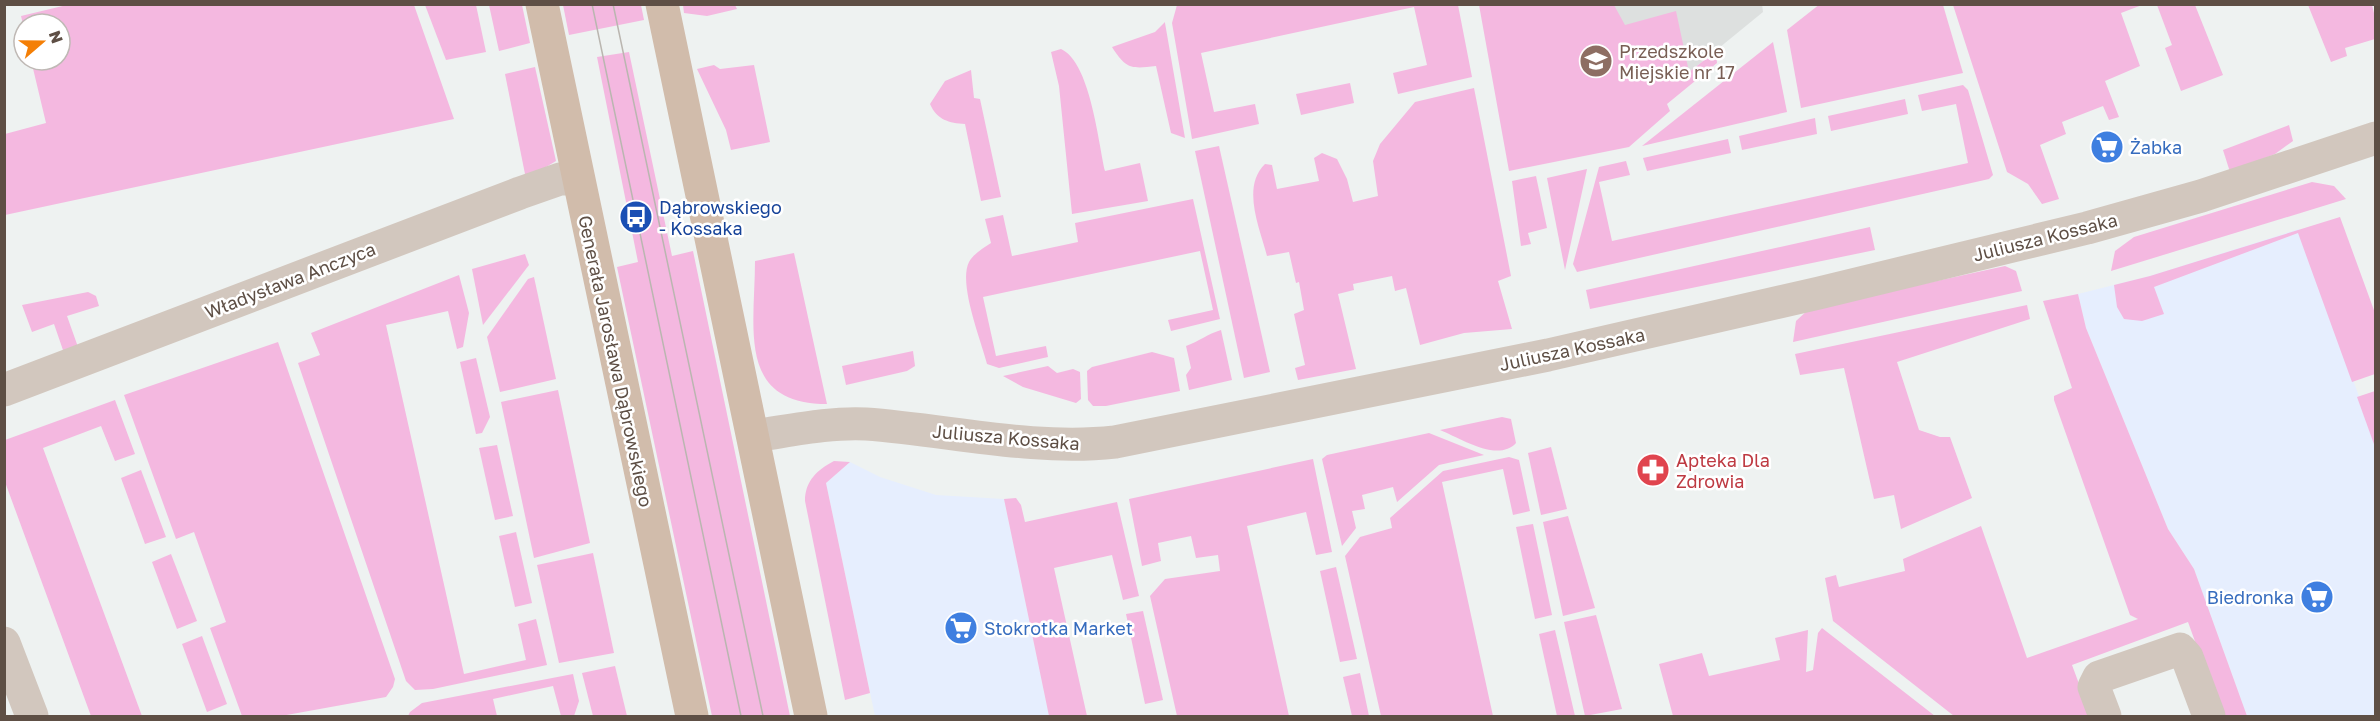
<svg xmlns="http://www.w3.org/2000/svg" width="2380" height="721" font-family="'Golos Text',sans-serif">
<rect width="100%" height="100%" fill="#eef2f1"/>
<g fill="#e6eefe">
<path d="M 2299,229 L 2375,441 L 2375,716 L 2247,716 L 2194,569 L 2168,529 L 2086,328 L 2078,294 L 2150,276 Z"/>
<path d="M 850,462 L 880,477 L 936,495 L 1004,499 L 1049,716 L 875,716 L 826,483 Z"/>
</g>
<path fill="#dde0df" d="M 1762,4 L 1763,12 L 1638,114 L 1479,5 Z"/>
<g fill="#f4b8e0">
<path d="M 71,4 L 414,5 L 454,119 L 5,215 L 5,134 L 46,123 L 31,60 L 60,60 L 60,24 L 24,24 L 24,28 L 21,16 Z"/>
<path d="M 1820,4 L 1943,5 L 1963,73 L 1801,108 L 1787,30 Z"/>
<path d="M 425,5 L 476,5 L 486,52 L 446,60 Z"/>
<path d="M 489,5 L 522,5 L 530,43 L 499,51 Z"/>
<path d="M 563,5 L 641,5 L 644,20 L 569,35 Z"/>
<path d="M 683,5 L 735,5 L 737,9 L 707,16 L 684,13 Z"/>
<path d="M 1177,5 L 1458,5 L 1472,77 L 1398,94 L 1393,73 L 1427,65 L 1414,7 L 1201,53 L 1214,112 L 1255,104 L 1259,124 L 1192,139 L 1172,23 Z"/>
<path d="M 1479,5 L 1614,5 L 1625,25 L 1676,11 L 1689,72 L 1716,51 L 1717,63 L 1667,104 L 1670,111 L 1629,147 L 1509,171 Z"/>
<path d="M 1953,5 L 2142,5 L 2121,13 L 2140,66 L 2105,81 L 2119,117 L 2109,120 L 2103,106 L 2062,122 L 2066,134 L 2040,145 L 2059,199 L 2042,204 L 2028,184 L 2007,172 Z"/>
<path d="M 2157,5 L 2195,5 L 2223,75 L 2181,91 L 2165,48 L 2172,45 Z"/>
<path d="M 2308,5 L 2372,5 L 2375,17 L 2375,39 L 2345,48 L 2347,56 L 2331,62 Z"/>
<path d="M 1165,22 L 1165,23 L 1185,138 L 1171,133 L 1156,66 C 1131,69 1126,69 1112,47 L 1155,32 Z"/>
<path d="M 1773,42 L 1787,112 L 1642,146 Z"/>
<path d="M 1061,49 C 1090,62 1098,140 1105,171 L 1140,163 L 1148,201 L 1072,214 L 1059,86 L 1051,52 Z"/>
<path d="M 629,52 L 672,256 L 693,251 L 790,716 L 712,716 L 617,267 L 638,262 L 597,57 Z"/>
<path d="M 714,65 L 720,69 L 754,65 L 770,142 L 731,150 L 726,130 L 697,69 Z"/>
<path d="M 535,67 L 556,161 L 526,179 L 505,74 Z"/>
<path d="M 971,70 L 974,98 L 980,99 L 1001,197 L 981,201 L 965,124 C 949,123 937,120 930,104 L 945,81 Z"/>
<path d="M 1350,83 L 1354,103 L 1301,115 L 1296,94 Z"/>
<path d="M 1963,85 L 1968,90 L 1993,175 L 1989,179 L 1577,272 L 1573,264 L 1599,167 L 1626,161 L 1630,175 L 1599,182 L 1612,241 L 1968,163 L 1956,104 L 1922,111 L 1918,95 Z"/>
<path d="M 1474,88 L 1511,276 L 1498,281 L 1512,329 L 1464,333 L 1420,345 L 1406,288 L 1395,291 L 1392,276 L 1353,284 L 1354,290 L 1338,294 L 1356,369 L 1298,380 L 1295,368 L 1305,365 L 1294,314 L 1304,310 L 1299,282 L 1296,283 L 1289,252 L 1267,256 C 1260,229 1241,187 1265,164 L 1272,165 L 1277,189 L 1319,181 L 1314,158 L 1322,153 L 1337,159 L 1347,179 L 1353,202 L 1378,196 L 1373,161 L 1380,144 L 1415,102 Z"/>
<path d="M 1905,99 L 1908,114 L 1831,131 L 1828,116 Z"/>
<path d="M 1815,118 L 1817,134 L 1742,150 L 1739,136 Z"/>
<path d="M 2289,125 L 2293,141 L 2275,154 L 2230,172 L 2223,150 Z"/>
<path d="M 1728,139 L 1731,153 L 1647,171 L 1643,158 Z"/>
<path d="M 1219,146 L 1270,372 L 1244,378 L 1195,151 Z"/>
<path d="M 1587,169 L 1565,270 L 1547,178 Z"/>
<path d="M 1536,176 L 1547,228 L 1528,233 L 1531,244 L 1521,246 L 1512,181 Z"/>
<path d="M 2312,182 L 2334,186 L 2346,199 L 2111,271 L 2115,251 L 2134,237 Z"/>
<path d="M 1193,199 L 1220,319 L 1171,331 L 1168,320 L 1213,310 L 1200,251 L 983,297 L 996,356 L 1046,346 L 1048,357 L 999,368 L 987,364 C 981,340 958,284 969,262 C 974,253 984,248 991,243 L 985,219 L 1003,215 L 1012,256 L 1078,242 L 1075,223 Z"/>
<path d="M 2340,217 L 2375,313 L 2375,374 L 2352,382 L 2298,233 L 2154,287 L 2164,314 L 2142,321 L 2124,319 L 2117,307 L 2114,285 L 2150,276 Z"/>
<path d="M 1870,227 L 1875,250 L 1590,309 L 1586,290 Z"/>
<path d="M 794,253 L 827,404 C 736,404 755,327 755,261 Z"/>
<path d="M 525,254 L 529,265 L 483,325 L 472,269 Z"/>
<path d="M 2005,266 L 2016,271 L 2022,291 L 1793,342 L 1796,321 L 1809,309 Z"/>
<path d="M 459,275 L 469,313 L 463,347 L 457,349 L 448,311 L 386,325 L 464,674 L 526,660 L 518,624 L 536,619 L 547,665 L 433,689 L 415,690 L 406,681 L 298,363 L 320,355 L 311,333 Z"/>
<path d="M 534,277 L 556,379 L 500,392 L 487,337 L 528,279 Z"/>
<path d="M 88,292 L 96,296 L 99,306 L 67,316 L 78,347 L 64,353 L 54,324 L 32,332 L 22,305 Z"/>
<path d="M 2078,294 L 2086,328 L 2168,529 L 2194,569 L 2247,716 L 2222,716 L 2188,622 L 2072,665 L 2091,716 L 1954,716 L 1833,621 L 1825,578 L 1836,575 L 1839,587 L 1905,571 L 1903,559 L 1981,526 L 2027,658 L 2138,619 L 2130,615 L 2054,400 L 2054,396 L 2072,388 L 2043,301 Z"/>
<path d="M 2027,305 L 2030,319 L 1897,362 L 1919,430 L 1940,437 L 1950,437 L 1972,498 L 1901,529 L 1894,495 L 1874,499 L 1844,368 L 1800,375 L 1795,354 Z"/>
<path d="M 1221,330 L 1232,380 L 1189,390 L 1186,375 L 1191,368 L 1186,346 C 1200,341 1207,334 1221,330 Z"/>
<path d="M 278,342 L 395,679 L 393,687 L 386,697 L 281,716 L 242,716 L 210,628 L 226,622 L 194,532 L 176,539 L 124,395 Z"/>
<path d="M 913,351 L 915,366 L 907,371 L 846,385 L 842,366 Z"/>
<path d="M 1152,352 L 1174,358 L 1180,391 L 1106,406 L 1093,406 L 1088,400 L 1087,371 L 1092,367 Z"/>
<path d="M 476,358 L 490,417 L 482,433 L 476,434 L 460,362 Z"/>
<path d="M 1048,366 L 1057,373 L 1073,369 L 1080,372 L 1081,399 L 1076,403 L 1023,387 L 1003,376 Z"/>
<path d="M 558,390 L 590,543 L 534,558 L 501,402 Z"/>
<path d="M 2375,391 L 2376,391 L 2375,447 L 2357,397 Z"/>
<path d="M 115,400 L 135,454 L 115,461 L 101,426 L 43,448 L 142,716 L 91,716 L 5,482 L 5,440 Z"/>
<path d="M 1502,417 L 1511,419 L 1516,443 C 1498,463 1460,438 1440,430 Z"/>
<path d="M 1429,433 L 1484,455 L 1439,465 L 1397,502 L 1393,487 L 1362,495 L 1365,509 L 1352,511 L 1356,528 L 1342,546 L 1322,459 L 1327,455 Z"/>
<path d="M 497,445 L 513,516 L 495,520 L 479,448 Z"/>
<path d="M 1551,447 L 1567,509 L 1541,515 L 1528,453 Z"/>
<path d="M 1509,457 L 1519,460 L 1530,511 L 1513,515 L 1503,469 L 1442,482 L 1493,716 L 1381,716 L 1345,556 L 1360,537 L 1392,528 L 1390,518 L 1443,471 Z"/>
<path d="M 1313,459 L 1332,552 L 1316,555 L 1306,512 L 1247,526 L 1289,716 L 1177,716 L 1150,596 L 1165,579 L 1220,571 L 1218,555 L 1196,558 L 1191,536 L 1158,543 L 1161,561 L 1142,566 L 1129,499 Z"/>
<path d="M 834,461 L 850,462 L 826,483 L 870,693 L 845,700 L 805,501 C 805,481 817,470 834,461 Z"/>
<path d="M 141,470 L 166,537 L 145,544 L 121,478 Z"/>
<path d="M 1016,498 L 1021,505 L 1025,522 L 1117,502 L 1139,596 L 1123,600 L 1112,555 L 1054,568 L 1087,716 L 1049,716 L 1004,499 Z"/>
<path d="M 1568,516 L 1595,608 L 1563,616 L 1543,522 Z"/>
<path d="M 1533,524 L 1552,615 L 1535,619 L 1516,527 Z"/>
<path d="M 516,532 L 532,603 L 515,607 L 499,536 Z"/>
<path d="M 593,553 L 614,653 L 559,663 L 537,565 Z"/>
<path d="M 171,554 L 197,621 L 177,629 L 152,562 Z"/>
<path d="M 1336,567 L 1357,659 L 1340,662 L 1320,571 Z"/>
<path d="M 1143,611 L 1163,700 L 1145,704 L 1126,614 Z"/>
<path d="M 1596,615 L 1622,709 L 1585,716 L 1564,622 Z"/>
<path d="M 1822,628 L 1935,716 L 1673,716 L 1659,664 L 1702,653 L 1709,676 L 1780,660 L 1775,638 L 1808,630 L 1806,672 L 1813,670 L 1818,633 Z"/>
<path d="M 1555,630 L 1575,716 L 1557,716 L 1539,634 Z"/>
<path d="M 202,636 L 227,704 L 207,712 L 182,644 Z"/>
<path d="M 615,666 L 627,716 L 593,716 L 582,673 Z"/>
<path d="M 1360,673 L 1369,716 L 1352,716 L 1343,677 Z"/>
<path d="M 573,674 L 579,701 L 574,716 L 561,716 L 553,686 L 493,699 L 497,716 L 408,716 L 410,712 L 422,703 Z"/>
</g>
<g fill="none" stroke-linecap="round" stroke-linejoin="round">
<g stroke="#d2c7be" stroke-width="33">
<path d="M 4,390 L 520,193 L 560,179 L 577,179"/>
<path d="M 753,436 C 789,431 829,422 866,424 C 949,430 1032,451 1115,442 L 1548,355 L 1819,293 L 2087,228 L 2201,196 L 2376,138"/>
<path d="M 4,643 L 32,716"/>
<path d="M 2105,716 L 2094,687 L 2099,677 L 2180,649 L 2187,657 L 2209,716"/>
</g>
<g stroke="#d1bcab" stroke-width="33">
<path d="M 542,4 L 692,716"/>
<path d="M 662,4 L 811,716"/>
</g>
<g stroke="#bab6b0" stroke-width="1.5">
<path d="M 592,4 L 741,716"/>
<path d="M 613,4 L 763,716"/>
</g>
</g>
<defs>
<symbol id="school-disc" viewBox="-11 -11 22 22"><circle r="9.5" fill="#8d6e63" stroke="#fff"/><path d="M0-5L7-2L0 1L-7-2ZM-4 1L0 2.5L4 1V4Q0 6-4 4Z" fill="#fff"/></symbol>
<symbol id="supermarket-disc" viewBox="-11 -11 22 22"><circle r="9.5" fill="#3f7fe0" stroke="#fff"/><path d="M-6-5.5h2.5l.6 2H6L4.5 2H-2.5L-4.4-4H-6ZM-1.5 3.2a1.3 1.3 0 1 0 .1 0ZM3 3.2a1.3 1.3 0 1 0 .1 0Z" fill="#fff"/></symbol>
<symbol id="bus-disc" viewBox="-11 -11 22 22"><circle r="9.5" fill="#1a4fb4" stroke="#fff"/><path d="M-5-6H5V4H4V6H2V4H-2V6H-4V4H-5ZM-3.5-4V0h7V-4ZM-3.5 1.2v1.5H-2V1.2ZM2 1.2v1.5H3.5V1.2Z" fill="#fff"/></symbol>
<symbol id="pharmacy-disc" viewBox="-11 -11 22 22"><circle r="9.5" fill="#e0444e" stroke="#fff"/><path d="M-2-6h4v4h4v4h-4v4h-4v-4h-4v-4h4Z" fill="#fff"/></symbol>
</defs>
<g fill-rule="evenodd">
<use href="#school-disc" x="1577" y="42" width="38" height="38"/>
<use href="#supermarket-disc" x="2088" y="128" width="38" height="38"/>
<use href="#bus-disc" x="617" y="198" width="38" height="38"/>
<use href="#pharmacy-disc" x="1634" y="451" width="38" height="38"/>
<use href="#supermarket-disc" x="2298" y="578" width="38" height="38"/>
<use href="#supermarket-disc" x="942" y="609" width="38" height="38"/>
</g>
<g text-anchor="middle" dominant-baseline="central" stroke-width="5" stroke-linejoin="round" paint-order="stroke">
<g font-size="18" fill="#785e54" stroke="#fff" text-anchor="start">
<text x="1619" y="51">Przedszkole<tspan x="1619" dy="21">Miejskie nr 17</tspan></text>
</g>
<g font-size="18" fill="#366cbe" stroke="#fff" text-anchor="start">
<text x="2130" y="147">Żabka</text>
<text x="2294" y="597" text-anchor="end">Biedronka</text>
<text x="984" y="628">Stokrotka Market</text>
</g>
<g font-size="18" fill="#164399" stroke="#fff" text-anchor="start">
<text x="659" y="207">Dąbrowskiego<tspan x="659" dy="21">- Kossaka</tspan></text>
</g>
<g font-size="18" fill="#5e4f45" stroke="#fff">
<text transform="translate(2045 237) rotate(-14)">Juliusza Kossaka</text>
<text transform="translate(290 280) rotate(-21)">Władysława Anczyca</text>
<text transform="translate(1572 349) rotate(-12)">Juliusza Kossaka</text>
<text transform="translate(616 361) rotate(78)">Generała Jarosława Dąbrowskiego</text>
<text transform="translate(1006 437) rotate(5)">Juliusza Kossaka</text>
</g>
<g font-size="18" fill="#be3a42" stroke="#fff" text-anchor="start">
<text x="1676" y="460">Apteka Dla<tspan x="1676" dy="21">Zdrowia</tspan></text>
</g>
</g>
<rect width="2380" height="721" fill="none" stroke="#5e4f45" stroke-width="12"/>
<g transform="translate(42 42) rotate(70)"><circle r="28" fill="#ffffff" stroke="#bfb9b5" stroke-width="1.5"/>
<path d="M0-4.5L10 22L0 15L-10 22Z" fill="#f47f06"/>
<text y="-9" font-size="16" font-weight="bold" text-anchor="middle" fill="#5e4f45">N</text>
</g>
</svg>
